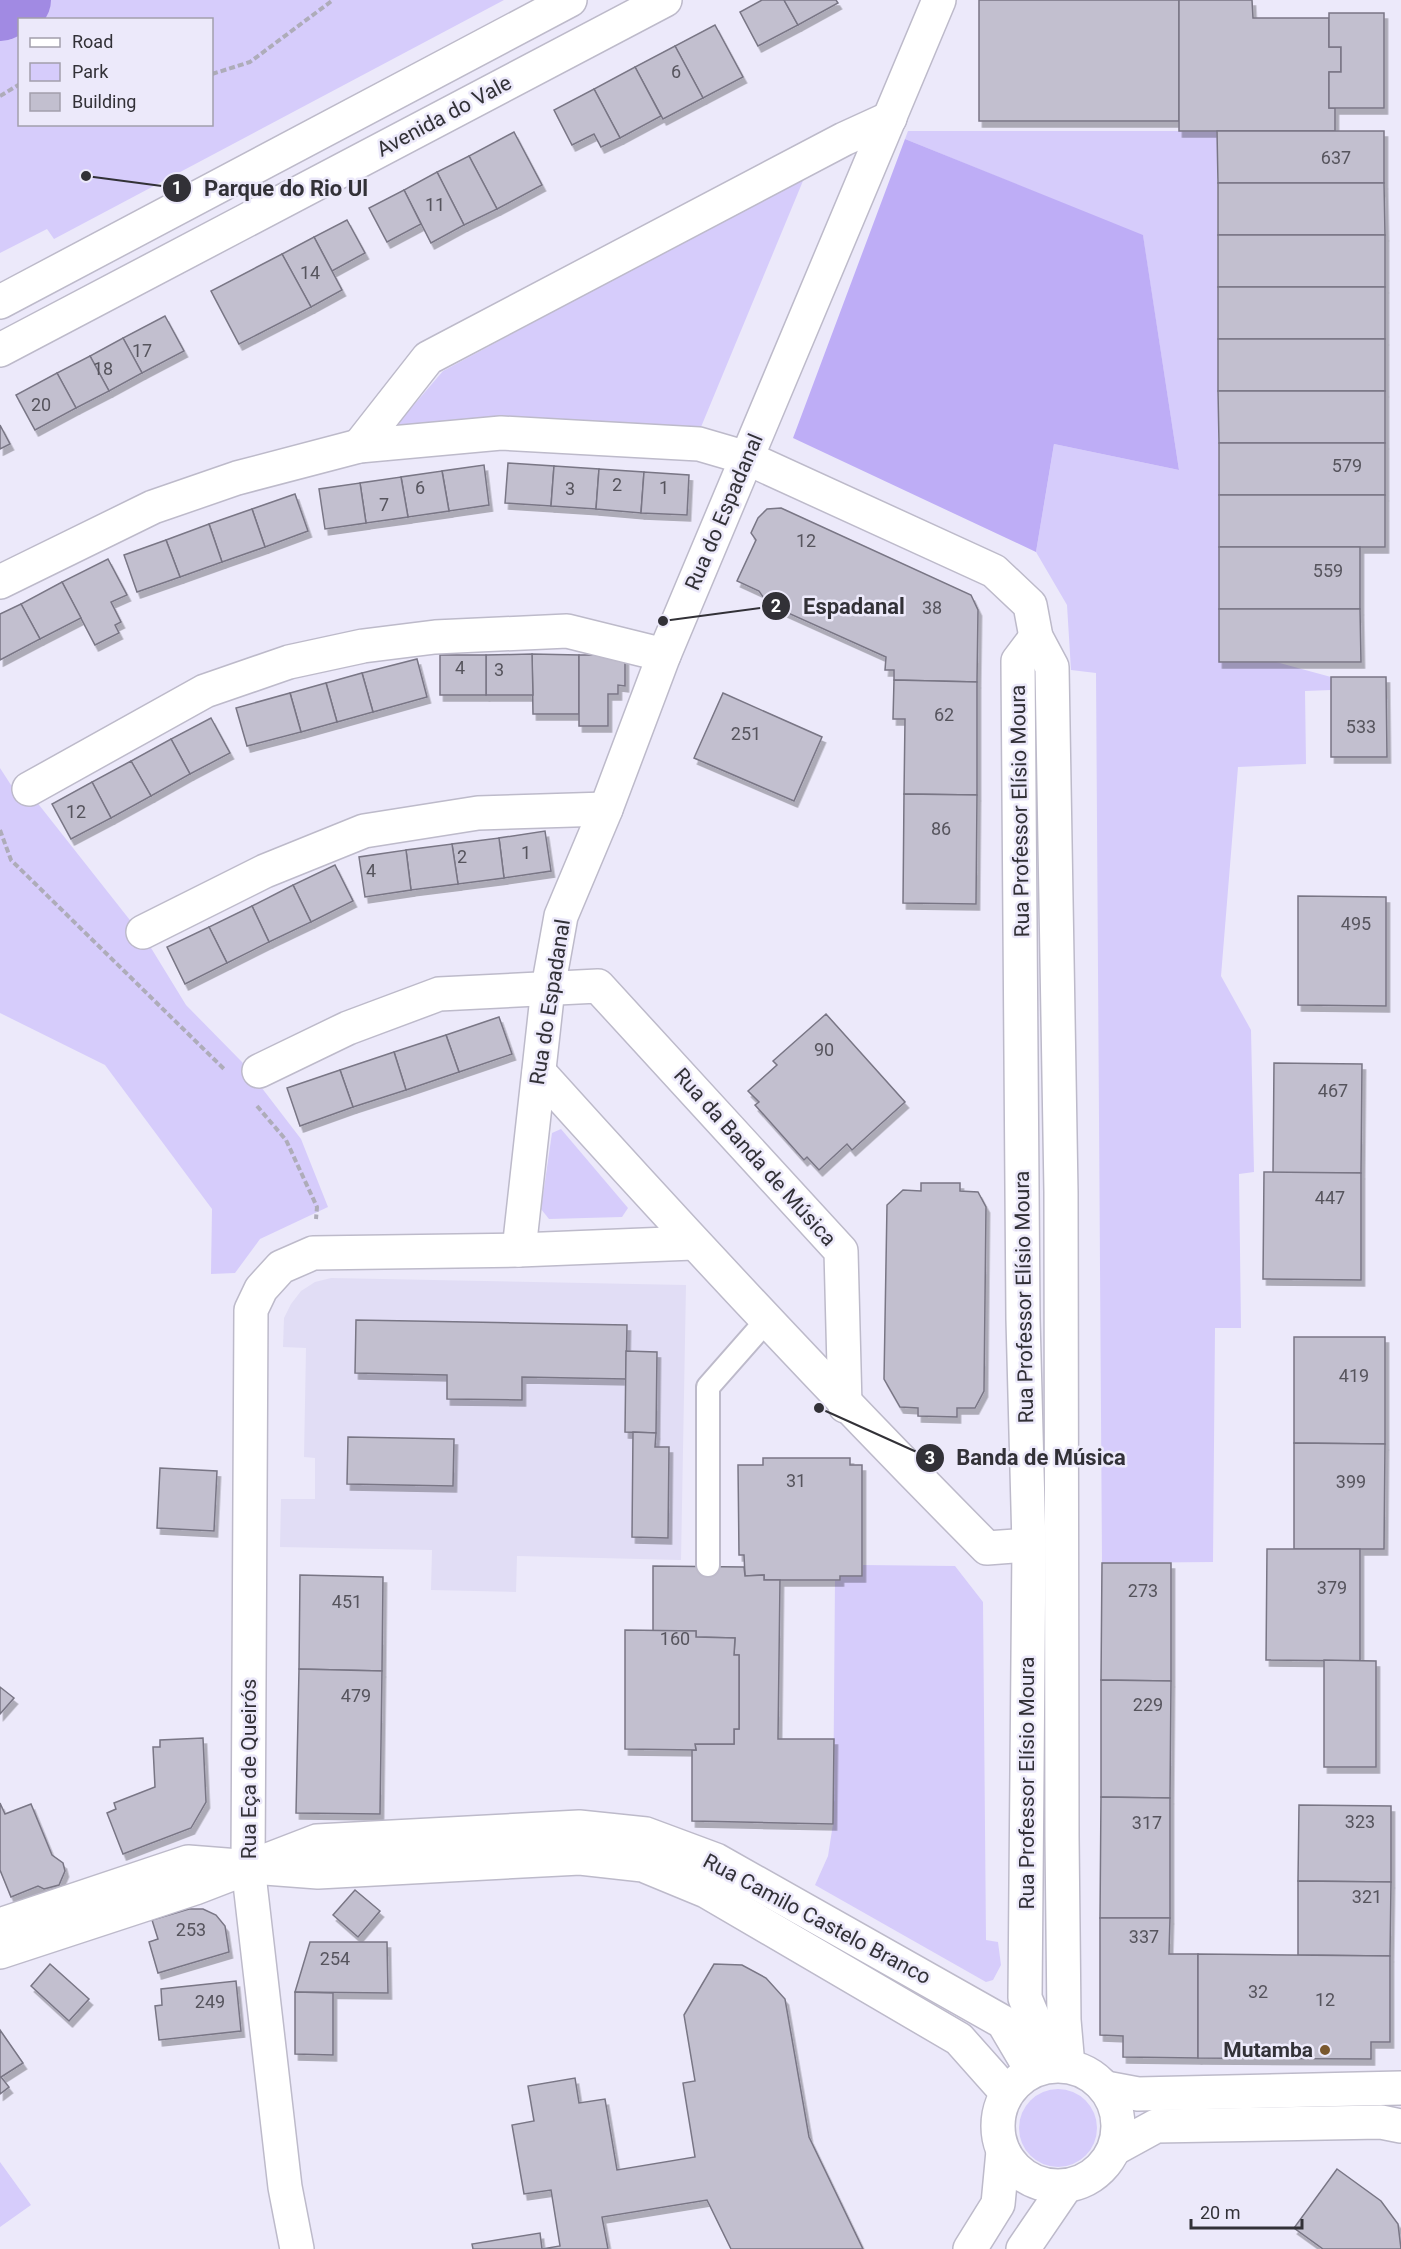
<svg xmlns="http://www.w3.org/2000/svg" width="1401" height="2249" font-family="Roboto,sans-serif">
<defs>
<filter id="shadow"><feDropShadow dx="3.5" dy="6" stdDeviation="0" flood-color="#0004"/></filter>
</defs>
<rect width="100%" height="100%" fill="#ece9fa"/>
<path fill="#e1ddf5" d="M 331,1278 L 686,1285 L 681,1560 L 517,1556 L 516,1592 L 431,1590 L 432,1550 L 280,1547 L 281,1499 L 315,1499 L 315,1458 L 304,1457 L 306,1348 L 283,1347 L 284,1318 L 291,1304 L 301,1291 L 315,1282 Z"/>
<g fill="#d6ccfb" fill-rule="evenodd">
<path d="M 0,0 L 504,0 L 54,239 L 47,229 L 0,253 ZM 20,20 L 212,20 L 212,124 L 20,124 Z"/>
<path d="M 908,131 L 1217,131 L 1219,547 L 1276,662 L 1331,677 L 1331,690 L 1305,691 L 1306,764 L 1238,767 L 1221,976 L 1251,1030 L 1254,1172 L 1239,1174 L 1241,1328 L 1215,1328 L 1213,1562 L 1102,1563 L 1096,673 L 1071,670 L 1067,605 L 1036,552 L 1054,444 L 1179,470 L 1143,236 L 905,139 Z"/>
<path d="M 805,176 L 701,427 L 507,417 L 394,428 L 443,371 Z"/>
<path d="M 0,768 L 11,785 L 32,796 L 148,943 L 186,1005 L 242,1062 L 301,1139 L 328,1207 L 260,1239 L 235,1273 L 211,1274 L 212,1209 L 105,1065 L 0,1013 Z"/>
<path d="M 561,1129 L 628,1208 L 622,1217 L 549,1219 L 541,1209 L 552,1133 Z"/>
<path d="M 863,1565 L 955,1566 L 983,1602 L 986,1940 L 998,1942 L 1001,1965 L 993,1980 L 986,1982 L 815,1885 L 828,1856 L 833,1824 L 835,1580 L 840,1580 L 840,1576 L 862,1576 Z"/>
<circle cx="1058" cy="2128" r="39"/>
<path d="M 0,2162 L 31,2205 L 0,2227 Z"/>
</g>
<path fill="#beadf6" d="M 905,139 L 1143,235 L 1179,470 L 1054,444 L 1036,552 L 793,438 Z"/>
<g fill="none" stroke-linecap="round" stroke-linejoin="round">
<path stroke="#a18ae3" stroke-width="66" d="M 0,8 L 18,0"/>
</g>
<g fill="#c2bfcf" stroke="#797685" stroke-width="1.5" filter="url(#shadow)">
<path d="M 762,0 L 784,0 L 798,25 L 758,46 L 740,12 Z"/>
<path d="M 784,0 L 836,0 L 838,3 L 798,25 Z"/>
<rect x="979" y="0" width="200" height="121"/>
<path d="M 1179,0 L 1252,0 L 1253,18 L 1329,18 L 1329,47 L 1341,47 L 1341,72 L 1329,72 L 1329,108 L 1335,108 L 1335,131 L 1179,131 Z"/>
<path d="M 1329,13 L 1384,13 L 1384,108 L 1329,108 L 1329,72 L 1341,72 L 1341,47 L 1329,47 Z"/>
<path d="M 715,25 L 743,77 L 703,98 L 675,46 Z"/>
<path d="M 675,46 L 703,98 L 663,119 L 635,67 Z"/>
<path d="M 635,67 L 661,116 L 620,138 L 594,89 Z"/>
<path d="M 594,89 L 620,138 L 601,147 L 594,134 L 572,145 L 554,110 Z"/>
<path d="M 1217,131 L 1384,131 L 1384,183 L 1218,183 Z"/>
<path d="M 514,132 L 542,185 L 497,209 L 469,156 Z"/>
<path d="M 469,156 L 497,209 L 464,225 L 437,172 Z"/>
<path d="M 437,172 L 464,225 L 431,243 L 404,190 Z"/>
<path d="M 1218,183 L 1384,183 L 1385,235 L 1218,235 Z"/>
<path d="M 404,190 L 421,224 L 387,242 L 369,208 Z"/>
<path d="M 347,220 L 365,253 L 332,271 L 314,237 Z"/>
<rect x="1218" y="235" width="167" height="52"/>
<path d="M 314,237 L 342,290 L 311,307 L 282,254 Z"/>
<path d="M 282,254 L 311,307 L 239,344 L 211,291 Z"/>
<rect x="1218" y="287" width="167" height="52"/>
<path d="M 165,316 L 184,351 L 142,373 L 123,338 Z"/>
<path d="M 123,338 L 142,373 L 109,391 L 90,356 Z"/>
<rect x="1218" y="339" width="167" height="52"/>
<path d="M 90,356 L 109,391 L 76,408 L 57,373 Z"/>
<path d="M 57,373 L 76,408 L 35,430 L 16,395 Z"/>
<path d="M 1218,391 L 1385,391 L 1385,443 L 1219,443 Z"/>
<path d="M 0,425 L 10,444 L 0,449 Z"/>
<rect x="1219" y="443" width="166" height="52"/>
<path d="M 508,463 L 554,466 L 551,506 L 505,503 Z"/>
<path d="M 484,465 L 489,505 L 449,511 L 442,471 Z"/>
<path d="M 554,466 L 599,469 L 596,509 L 551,506 Z"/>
<path d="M 599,469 L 644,472 L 641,513 L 596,509 Z"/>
<path d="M 442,471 L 449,511 L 408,517 L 401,477 Z"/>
<path d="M 644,472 L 689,475 L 687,515 L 641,513 Z"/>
<path d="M 401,477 L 408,517 L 366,523 L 360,483 Z"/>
<path d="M 360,483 L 366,523 L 325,529 L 319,489 Z"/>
<path d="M 295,494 L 308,531 L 265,547 L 252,509 Z"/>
<rect x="1219" y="495" width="166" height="52"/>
<path d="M 781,508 L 971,595 L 978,610 L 977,682 L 894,680 L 894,670 L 885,670 L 886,657 L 768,604 L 759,591 L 737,581 L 756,540 L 751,533 L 758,518 L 767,509 Z"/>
<path d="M 252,509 L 265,547 L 222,562 L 209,524 Z"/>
<path d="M 209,524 L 222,562 L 180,577 L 166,540 Z"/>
<path d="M 166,540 L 180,577 L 137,592 L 124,555 Z"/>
<rect x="1219" y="547" width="141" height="62"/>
<path d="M 108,559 L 127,595 L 111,602 L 121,622 L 115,625 L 119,633 L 95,645 L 62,582 Z"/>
<path d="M 62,582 L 81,618 L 40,639 L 21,604 Z"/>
<path d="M 21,604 L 40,639 L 0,660 L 0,614 Z"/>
<path d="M 1219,609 L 1360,609 L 1361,662 L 1219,662 Z"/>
<path d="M 532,654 L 579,655 L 579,714 L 533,714 Z"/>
<path d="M 532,654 L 533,695 L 486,695 L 486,655 Z"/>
<rect x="440" y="655" width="46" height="40"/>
<path d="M 579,655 L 625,655 L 625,686 L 618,685 L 618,694 L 608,694 L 608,726 L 579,726 Z"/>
<path d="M 417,659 L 427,697 L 373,712 L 362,673 Z"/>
<path d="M 362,673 L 373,712 L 337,722 L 326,683 Z"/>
<path d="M 1331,677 L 1386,677 L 1387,757 L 1331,757 Z"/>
<path d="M 894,680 L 977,682 L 977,795 L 904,794 L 905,719 L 893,719 Z"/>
<path d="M 326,683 L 337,722 L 301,732 L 290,693 Z"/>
<path d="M 290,693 L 301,732 L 247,746 L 236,708 Z"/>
<path d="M 723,693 L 822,737 L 794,801 L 694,758 Z"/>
<path d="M 211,718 L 230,753 L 190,774 L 171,739 Z"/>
<path d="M 171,739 L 190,774 L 151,796 L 131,761 Z"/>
<path d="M 131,761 L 151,796 L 111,818 L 92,782 Z"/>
<path d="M 92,782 L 111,818 L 71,839 L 52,804 Z"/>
<path d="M 904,794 L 977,795 L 976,904 L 903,903 Z"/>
<path d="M 545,831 L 551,871 L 504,878 L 499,838 Z"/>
<path d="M 499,838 L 504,878 L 458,884 L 452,844 Z"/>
<path d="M 452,844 L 458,884 L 411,890 L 406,850 Z"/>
<path d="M 406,850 L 411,890 L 365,897 L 359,857 Z"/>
<path d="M 335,865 L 353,901 L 311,922 L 293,885 Z"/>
<path d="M 293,885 L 311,922 L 269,942 L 252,906 Z"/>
<path d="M 1298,896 L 1386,897 L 1386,1006 L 1298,1005 Z"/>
<path d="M 252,906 L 269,942 L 227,963 L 209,927 Z"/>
<path d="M 209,927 L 227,963 L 185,984 L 167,947 Z"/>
<path d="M 826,1014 L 905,1102 L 852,1150 L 847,1144 L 819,1170 L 807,1157 L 804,1160 L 755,1105 L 759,1102 L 748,1091 L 777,1065 L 773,1061 Z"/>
<path d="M 499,1017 L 512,1054 L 459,1072 L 446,1035 Z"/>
<path d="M 446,1035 L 459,1072 L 406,1090 L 394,1052 Z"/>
<path d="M 394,1052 L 406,1090 L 353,1107 L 340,1070 Z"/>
<path d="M 1274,1063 L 1362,1064 L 1361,1173 L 1273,1173 Z"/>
<path d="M 340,1070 L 353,1107 L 300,1126 L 287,1088 Z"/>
<path d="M 1264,1172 L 1361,1173 L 1361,1280 L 1263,1279 Z"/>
<path d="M 921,1183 L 960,1183 L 960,1191 L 978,1192 L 986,1207 L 984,1391 L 975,1408 L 957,1408 L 957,1417 L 918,1416 L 918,1408 L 900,1407 L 884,1379 L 887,1205 L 903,1190 L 921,1191 Z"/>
<path d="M 356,1320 L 627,1325 L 626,1379 L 522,1377 L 522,1400 L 447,1399 L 447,1375 L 355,1373 Z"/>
<path d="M 1294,1337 L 1385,1337 L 1385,1444 L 1294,1443 Z"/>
<path d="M 626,1351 L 657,1352 L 656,1433 L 625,1432 Z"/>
<path d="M 633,1432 L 656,1433 L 655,1447 L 669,1447 L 668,1538 L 632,1537 Z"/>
<path d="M 348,1437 L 454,1439 L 453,1486 L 347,1484 Z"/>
<path d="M 1294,1443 L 1385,1444 L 1384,1549 L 1294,1549 Z"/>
<path d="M 763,1458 L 850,1458 L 850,1465 L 862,1465 L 862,1576 L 840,1576 L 840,1580 L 764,1580 L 764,1575 L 745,1576 L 744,1555 L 739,1555 L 738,1465 L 763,1465 Z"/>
<path d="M 160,1468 L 217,1471 L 214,1531 L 157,1528 Z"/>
<path d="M 1267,1549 L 1360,1549 L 1360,1661 L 1266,1660 Z"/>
<path d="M 1102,1563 L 1171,1563 L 1171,1681 L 1101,1680 Z"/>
<path d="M 653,1566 L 744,1567 L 745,1576 L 764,1575 L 764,1580 L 780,1580 L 778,1739 L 834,1739 L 833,1824 L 692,1821 L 692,1750 L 696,1750 L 695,1744 L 734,1744 L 734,1729 L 739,1729 L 739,1655 L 734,1655 L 735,1638 L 696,1637 L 696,1631 L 653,1631 Z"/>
<path d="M 300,1575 L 383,1577 L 382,1671 L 299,1669 Z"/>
<path d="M 625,1630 L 696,1631 L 696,1637 L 735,1638 L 734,1655 L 739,1655 L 739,1729 L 734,1729 L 734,1744 L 695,1744 L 696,1750 L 625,1749 Z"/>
<path d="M 1324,1660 L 1376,1661 L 1376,1767 L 1324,1767 Z"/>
<path d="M 299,1669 L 382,1671 L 380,1814 L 296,1813 Z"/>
<path d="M 1101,1680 L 1171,1681 L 1170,1798 L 1101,1797 Z"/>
<path d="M 0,1687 L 14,1698 L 0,1714 Z"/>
<path d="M 203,1738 L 206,1802 L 191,1828 L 123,1854 L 107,1813 L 116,1809 L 114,1803 L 155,1787 L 153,1747 L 160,1747 L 160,1740 Z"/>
<path d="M 1101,1797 L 1170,1798 L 1170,1918 L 1100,1918 Z"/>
<path d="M 0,1803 L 5,1814 L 31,1804 L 52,1855 L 63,1863 L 65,1871 L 59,1885 L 44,1889 L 38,1886 L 11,1897 L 0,1870 Z"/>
<path d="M 1299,1805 L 1391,1806 L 1391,1882 L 1298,1881 Z"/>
<path d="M 1298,1881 L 1391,1882 L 1390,1956 L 1298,1955 Z"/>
<path d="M 355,1890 L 380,1911 L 358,1937 L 333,1915 Z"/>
<path d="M 189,1909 L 203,1909 L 216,1915 L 225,1926 L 229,1952 L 158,1973 L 149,1942 L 158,1939 L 152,1920 Z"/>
<path d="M 1100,1918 L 1170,1918 L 1169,1954 L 1198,1954 L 1198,2058 L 1123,2057 L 1123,2036 L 1100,2035 Z"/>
<path d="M 310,1942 L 387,1942 L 388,1993 L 295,1992 Z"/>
<path d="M 1198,1954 L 1390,1956 L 1390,2042 L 1371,2042 L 1371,2059 L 1198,2058 Z"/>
<path d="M 50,1964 L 89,1999 L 69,2021 L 31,1986 Z"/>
<path d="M 714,1964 L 742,1965 L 766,1978 L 785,1999 L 809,2137 L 863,2249 L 731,2249 L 707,2200 L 602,2217 L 608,2249 L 473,2249 L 472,2244 L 540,2233 L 542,2249 L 560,2246 L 551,2190 L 524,2194 L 512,2125 L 534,2121 L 528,2086 L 575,2078 L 579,2103 L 605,2099 L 617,2170 L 695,2157 L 683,2083 L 695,2081 L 684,2015 Z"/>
<path d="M 236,1981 L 241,2031 L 159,2040 L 155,2006 L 162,2005 L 161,1989 Z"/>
<path d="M 295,1992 L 333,1993 L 333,2055 L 295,2054 Z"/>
<path d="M 0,2030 L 23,2063 L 1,2077 L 9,2087 L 0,2094 Z"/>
<path d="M 1337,2169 L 1381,2201 L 1398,2224 L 1401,2249 L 1323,2249 L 1294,2228 Z"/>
</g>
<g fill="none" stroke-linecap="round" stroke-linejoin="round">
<defs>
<path id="lane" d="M 708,1565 L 708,1387 L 766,1321"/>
<g id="street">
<path d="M 359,446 L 428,358 L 844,139 L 890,118"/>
<path d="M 0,582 L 153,507 L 237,478 L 359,446 L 501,433 L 699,444 L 747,458 L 994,571 L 1030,605 L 1036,637 L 1052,667 L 1061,1192 L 1062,1837 L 1064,2020 L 1068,2066"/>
<path d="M 1036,637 L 1018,661 L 1023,1319 L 1029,1545 L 1025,1998 L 1053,2065"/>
<path d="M 29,789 L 205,691 L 289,662 L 363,646 L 435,637 L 567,631 L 664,655"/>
<path d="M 143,932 L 265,871 L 364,831 L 478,813 L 606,809"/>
<path d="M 259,1071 L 348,1028 L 439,994 L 598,986 L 841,1251 L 845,1406"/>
<path d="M 539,1072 C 685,1234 833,1393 987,1548 L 1029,1545"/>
<path d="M 519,1250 L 548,988 L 561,916 L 606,809 L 664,655 L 939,0"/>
<path d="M 297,2249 L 285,2187 L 248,1866 L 251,1310 L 261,1289 L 281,1267 L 313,1253 L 519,1250 L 693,1243"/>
<path d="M 970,2249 L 998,2204 L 1003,2151"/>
<path d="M 1023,2249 L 1066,2186"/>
</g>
<g id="secondary">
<path d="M 0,302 L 570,0"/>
<path d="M 0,350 L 665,0"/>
<path d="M 0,1925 L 188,1862 L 318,1872 L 580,1858 L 643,1865 L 706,1891 L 959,2039 L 1007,2093"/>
<path d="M 0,1952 L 195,1888 L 317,1841 L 579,1827 L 646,1834 L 716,1860 L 1003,2022 L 1032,2071"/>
<circle cx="1058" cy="2126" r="60"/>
<path d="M 1106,2088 L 1138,2094 L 1401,2088"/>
<path d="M 1114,2149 L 1156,2126 L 1381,2122 L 1401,2126"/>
</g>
</defs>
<use href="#lane" stroke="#bdbaca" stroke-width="26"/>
<use href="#street" stroke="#bdbaca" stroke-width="36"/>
<use href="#secondary" stroke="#bdbaca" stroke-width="36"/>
<g stroke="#aeacb9" stroke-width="4" stroke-dasharray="6 3" stroke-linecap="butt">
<path d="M 212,74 L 250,62 L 333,0"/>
<path d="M 0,96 L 20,84"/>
<path d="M 0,830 L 11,860 L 224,1069"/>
<path d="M 257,1106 L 286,1140 L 317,1207 L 316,1219"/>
</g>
<use href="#lane" stroke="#fff" stroke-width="22"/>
<use href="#street" stroke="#fff" stroke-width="33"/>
<use href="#secondary" stroke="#fff" stroke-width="33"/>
</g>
<circle fill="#7a582f" stroke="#ece9fa" stroke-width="2" cx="1325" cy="2050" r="6"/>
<g text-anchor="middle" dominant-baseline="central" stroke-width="5" stroke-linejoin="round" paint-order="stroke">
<g font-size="18" fill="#56545d">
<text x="676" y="71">6</text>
<text x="1336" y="157">637</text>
<text x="435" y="204">11</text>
<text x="310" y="272">14</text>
<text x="142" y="350">17</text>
<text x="103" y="368">18</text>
<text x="41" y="404">20</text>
<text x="1347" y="465">579</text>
<text x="617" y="484">2</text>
<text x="420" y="487">6</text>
<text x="664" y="487">1</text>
<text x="570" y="488">3</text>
<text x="384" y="504">7</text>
<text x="806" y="540">12</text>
<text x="1328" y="570">559</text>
<text x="932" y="607">38</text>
<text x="460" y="667">4</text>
<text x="499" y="669">3</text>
<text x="944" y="714">62</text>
<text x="1361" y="726">533</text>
<text x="746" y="733">251</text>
<text x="76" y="811">12</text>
<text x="941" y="828">86</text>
<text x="526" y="852">1</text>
<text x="462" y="856">2</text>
<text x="371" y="870">4</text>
<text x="1356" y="923">495</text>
<text x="824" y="1049">90</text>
<text x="1333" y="1090">467</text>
<text x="1330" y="1197">447</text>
<text x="1354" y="1375">419</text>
<text x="796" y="1480">31</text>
<text x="1351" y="1481">399</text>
<text x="1332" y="1587">379</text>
<text x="1143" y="1590">273</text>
<text x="347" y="1601">451</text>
<text x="675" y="1638">160</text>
<text x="356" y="1695">479</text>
<text x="1148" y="1704">229</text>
<text x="1360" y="1821">323</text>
<text x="1147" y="1822">317</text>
<text x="1367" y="1896">321</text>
<text x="191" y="1929">253</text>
<text x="1144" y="1936">337</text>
<text x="335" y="1958">254</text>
<text x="1258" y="1991">32</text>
<text x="1325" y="1999">12</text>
<text x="210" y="2001">249</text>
</g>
<g font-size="21" fill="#323137" stroke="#ece9fa">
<text transform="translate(444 116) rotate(-28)">Avenida do Vale</text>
<text transform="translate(724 512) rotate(-67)">Rua do Espadanal</text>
<text transform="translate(1020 811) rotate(-91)">Rua Professor Elísio Moura</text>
<text transform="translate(550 1002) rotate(-81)">Rua do Espadanal</text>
<text transform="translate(755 1157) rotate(48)">Rua da Banda de Música</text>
<text transform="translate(1024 1297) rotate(-91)">Rua Professor Elísio Moura</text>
<text transform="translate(249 1769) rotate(-90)">Rua Eça de Queirós</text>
<text transform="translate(1027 1783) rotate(-90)">Rua Professor Elísio Moura</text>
<text transform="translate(817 1919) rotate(28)">Rua Camilo Castelo Branco</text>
</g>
<g font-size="21" font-weight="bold" fill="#323137" stroke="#ece9fa" text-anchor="end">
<text x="1313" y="2050">Mutamba</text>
</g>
</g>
<path fill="none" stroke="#323137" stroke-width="2" d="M86 176L177 188M663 621L776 606M819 1408L930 1458"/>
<g fill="#323137" stroke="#ece9fa" stroke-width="2">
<circle cx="86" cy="176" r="6"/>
<circle cx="663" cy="621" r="6"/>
<circle cx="819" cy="1408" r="6"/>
<circle cx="177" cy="188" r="15"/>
<circle cx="776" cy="606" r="15"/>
<circle cx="930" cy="1458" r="15"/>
</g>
<g font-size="18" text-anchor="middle" font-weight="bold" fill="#fff">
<text x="177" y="194">1</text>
<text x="776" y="612">2</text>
<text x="930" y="1464">3</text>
</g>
<g font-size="22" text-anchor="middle" font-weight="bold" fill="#323137" stroke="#ece9fa" stroke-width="5" stroke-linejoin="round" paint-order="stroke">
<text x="286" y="196">Parque do Rio Ul</text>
<text x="854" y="614">Espadanal</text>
<text x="1041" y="1465">Banda de Música</text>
</g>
<rect x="18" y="18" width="195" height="108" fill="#ece9fa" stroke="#a29fac" stroke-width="1.5"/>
<rect x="30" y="38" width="30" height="9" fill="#ffffff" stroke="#a29fac" stroke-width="1.5"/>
<text x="72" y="48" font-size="18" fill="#323137">Road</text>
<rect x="30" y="63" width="30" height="18" fill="#d6ccfb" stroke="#a29fac" stroke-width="1.5"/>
<text x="72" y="78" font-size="18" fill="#323137">Park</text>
<rect x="30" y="93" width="30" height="18" fill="#c2bfcf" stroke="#a29fac" stroke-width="1.5"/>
<text x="72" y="108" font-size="18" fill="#323137">Building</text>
<path d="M1191 2219v9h111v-9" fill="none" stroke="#323137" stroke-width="3"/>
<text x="1200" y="2219" font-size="18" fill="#323137" stroke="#ece9fa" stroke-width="4.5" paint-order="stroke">20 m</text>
</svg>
